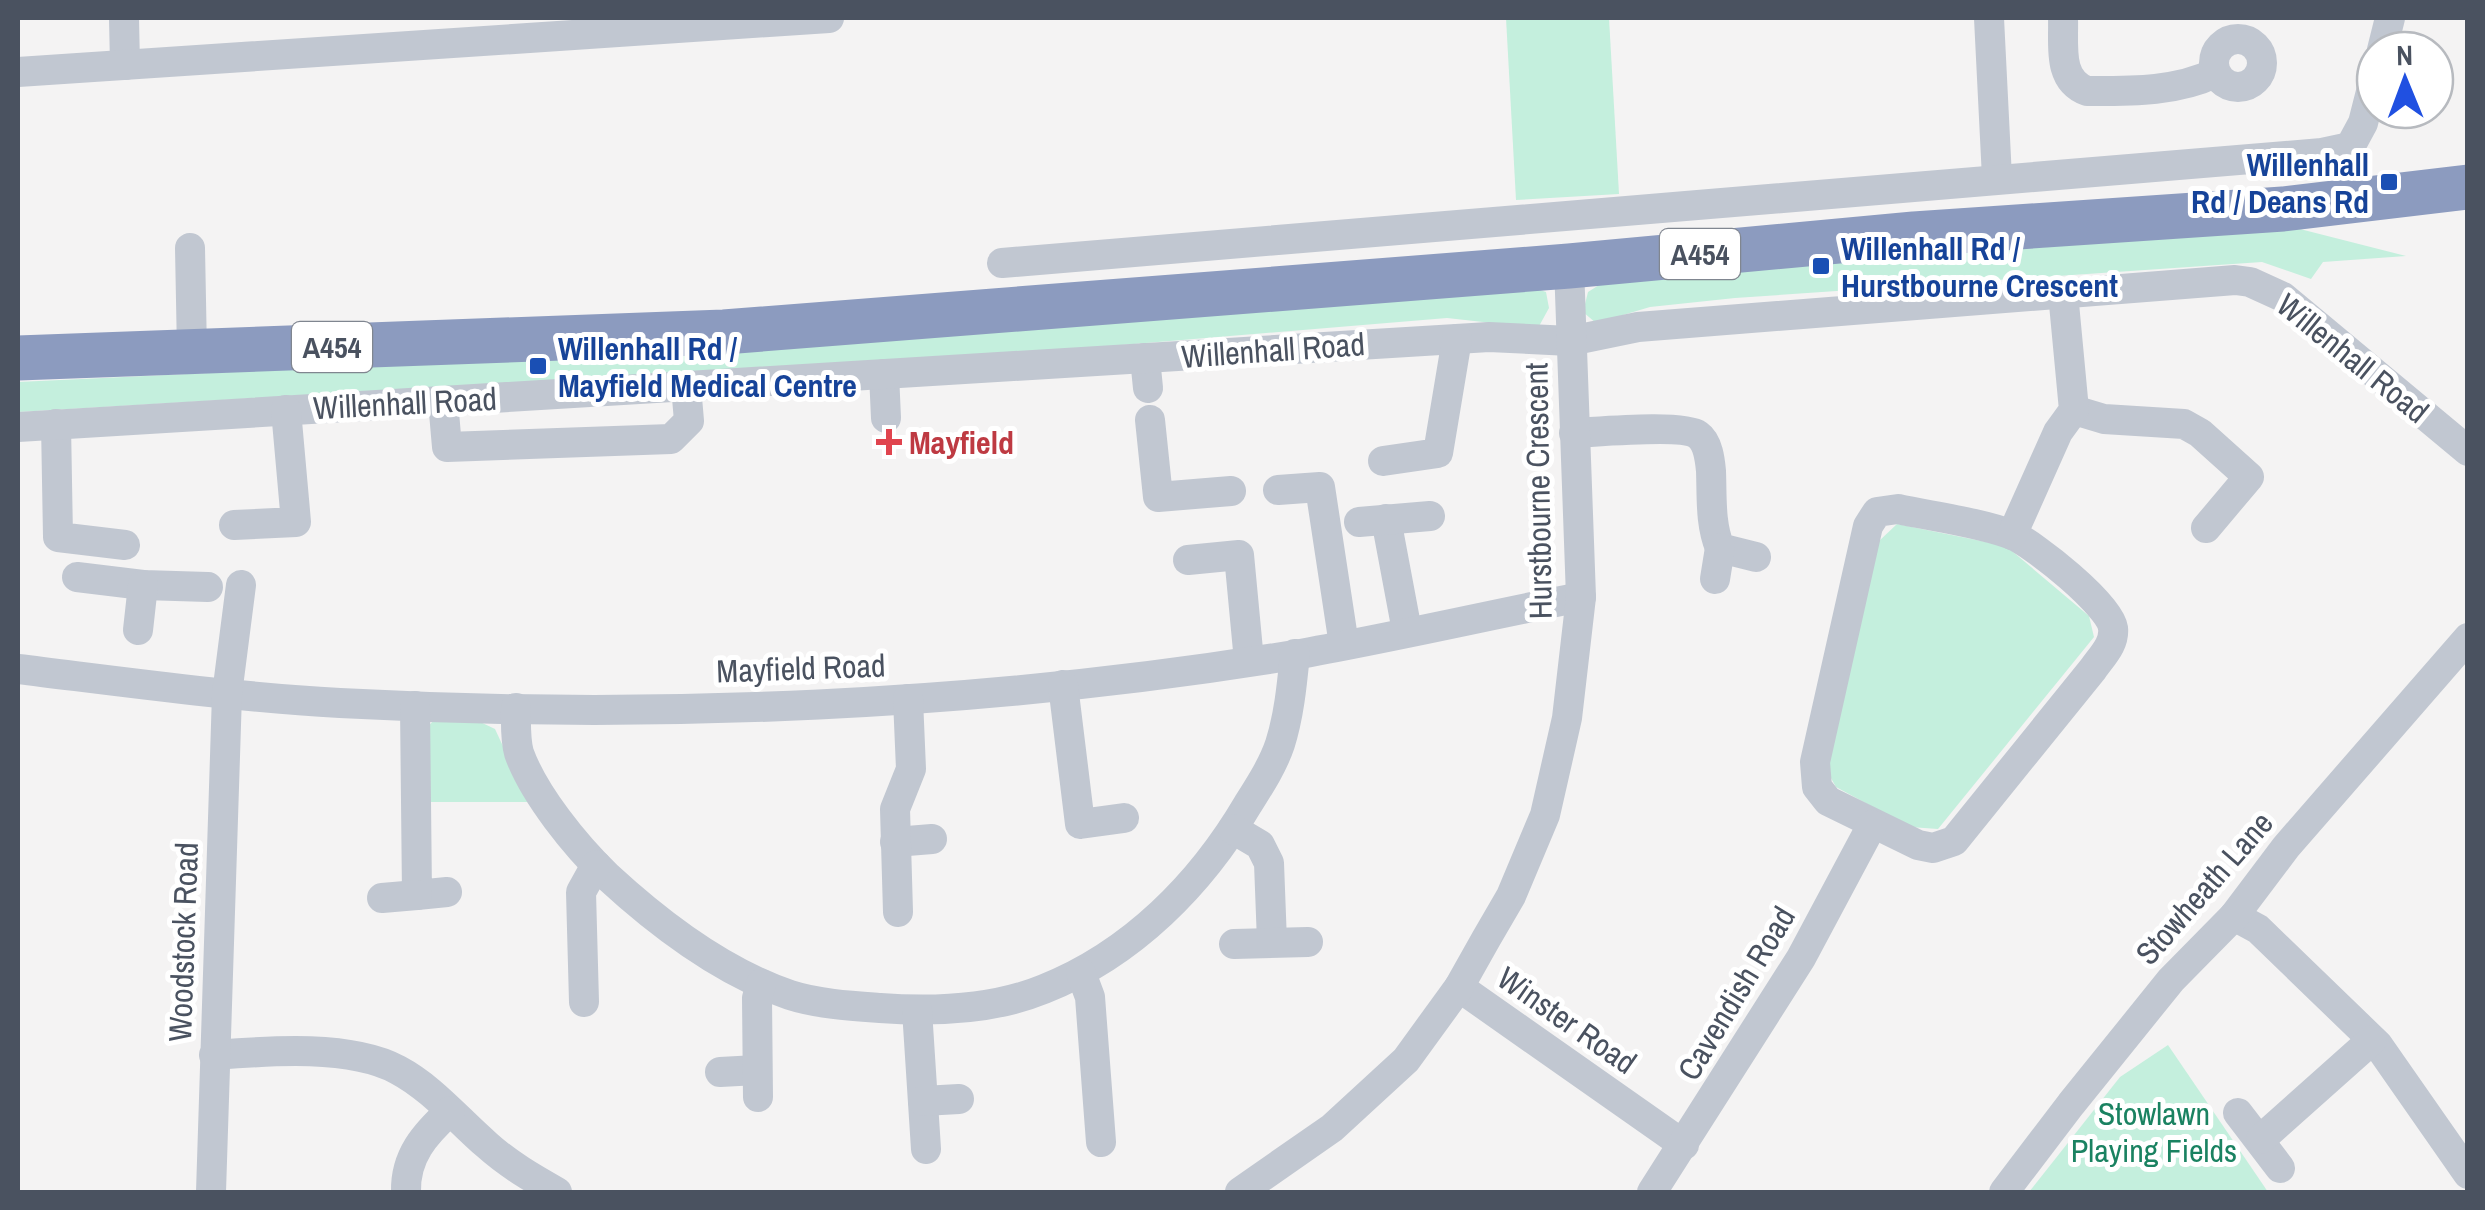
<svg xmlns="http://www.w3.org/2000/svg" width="2485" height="1210" font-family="'Archivo Narrow',sans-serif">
<rect width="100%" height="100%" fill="#f4f3f3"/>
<g fill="#c4efdd">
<path d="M 1506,18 L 1609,18 L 1619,194 L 1516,200 Z"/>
<path d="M 2296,228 L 2406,256 L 2323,262 L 2311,279 L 2262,262 L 1735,298 L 1650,307 L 1596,323 L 1583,312 L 1588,292 L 1607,280 Z"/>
<path d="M 1525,285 L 1546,292 L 1549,308 L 1538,328 L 1447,318 L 1026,353 L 18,412 L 18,382 L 635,353 Z"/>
<path d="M 1897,524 L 2006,546 L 2089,616 L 2094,637 L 1938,829 L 1910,827 L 1836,787 L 1827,771 L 1878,542 Z"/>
<path d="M 434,720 L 476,720 L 495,729 L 529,802 L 425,802 L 424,731 Z"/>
<path d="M 2168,1045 L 2268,1192 L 2029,1192 L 2120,1077 Z"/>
</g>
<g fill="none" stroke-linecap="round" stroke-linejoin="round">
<g stroke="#c1c7d1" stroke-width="30">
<path d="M 124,18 L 125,65"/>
<path d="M 1989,18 L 1997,178"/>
<path d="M 2063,18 C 2064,45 2057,80 2087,91 C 2130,91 2176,92 2215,73"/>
<circle cx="2238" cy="63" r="24"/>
<path d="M 2382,50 L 2390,18"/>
<path d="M 18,72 L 829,18"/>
<path d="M 190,248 L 192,352"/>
<path d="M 1002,263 L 2322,153 L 2350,147 L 2363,123 L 2375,76"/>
<path d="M 1145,358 L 1148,388"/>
<path d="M 884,374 L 886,418"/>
<path d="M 443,401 L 447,447 L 671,439 L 689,421 L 686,386"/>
<path d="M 2074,410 L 2104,419 L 2184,424 L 2200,433 L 2249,477 L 2206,528"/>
<path d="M 1150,420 L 1158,497 L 1231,491"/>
<path d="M 56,424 L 58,537 L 125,545"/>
<path d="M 18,427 L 1489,337 L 1570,341 L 1638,327 L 2235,280 L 2250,282 L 2283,297 L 2468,451"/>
<path d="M 1574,433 C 1597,432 1683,424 1698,435 C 1708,442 1710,460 1711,471 C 1712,497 1710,524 1720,548 L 1756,557"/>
<path d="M 1383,461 L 1438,453 L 1457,339"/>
<path d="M 1278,490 L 1320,487 L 1344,645"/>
<path d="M 1898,509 C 1930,516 1983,523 2012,535 C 2034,544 2110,605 2113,628 C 2115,644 2102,656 2093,669 L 1954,841 L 1933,848 L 1918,845 L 1828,801 L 1817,787 L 1815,762 L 1868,526 L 1877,512 Z"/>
<path d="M 1386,519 L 1407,631"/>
<path d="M 1359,522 L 1430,516"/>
<path d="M 234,525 L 296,522 L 286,410"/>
<path d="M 2012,535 L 2058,432 L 2074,410 L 2063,293"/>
<path d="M 1188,560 L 1239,555 L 1249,661"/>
<path d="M 77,577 L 143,585 L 208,587"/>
<path d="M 1715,579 L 1720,548"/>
<path d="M 138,630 L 143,585"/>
<path d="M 18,669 C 125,682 232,697 340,703 C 654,720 984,706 1294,655 C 1390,638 1485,616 1581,597"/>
<path d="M 1063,685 L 1080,824 L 1124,818"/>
<path d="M 415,706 L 417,895 L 447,892"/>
<path d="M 516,708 C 516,723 515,739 519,753 C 534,795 576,846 607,876 C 659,924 722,972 790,995 C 818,1004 851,1006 880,1008 C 934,1012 993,1010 1044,989 C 1132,954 1201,884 1248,804 C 1260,785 1273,765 1280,744 C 1289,716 1292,684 1295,654"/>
<path d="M 1233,829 L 1260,845 L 1269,863 L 1272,942"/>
<path d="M 895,842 L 932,839"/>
<path d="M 382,898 L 417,895"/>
<path d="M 898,912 L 895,809 L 911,769 L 908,699"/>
<path d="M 2234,916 L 2258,929 L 2378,1045 L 2468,1174"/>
<path d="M 1234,944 L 1308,942"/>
<path d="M 1081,973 L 1090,997 L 1101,1142"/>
<path d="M 1459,987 L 1684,1145"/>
<path d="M 584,1002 L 581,892 L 596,865"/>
<path d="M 917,1010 L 926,1149"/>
<path d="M 214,1055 C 267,1051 350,1044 398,1070 C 432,1088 458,1120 487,1145 C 508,1164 532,1178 557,1192"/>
<path d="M 720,1072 L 757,1070"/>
<path d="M 758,1097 L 757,998 L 761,984"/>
<path d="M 923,1101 L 959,1099"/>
<path d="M 2238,1113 L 2280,1168"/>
<path d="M 2261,1139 L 2372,1040"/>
<path d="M 211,1192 L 227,694 L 241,585"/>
<path d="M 406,1192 C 405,1156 425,1134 450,1111"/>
<path d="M 1240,1192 L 1332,1128 L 1406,1060 L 1459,987 L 1486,939 L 1511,896 L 1545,815 L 1567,718 L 1581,597 L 1569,266"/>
<path d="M 1652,1192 L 1801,958 L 1872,825"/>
<path d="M 2004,1192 L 2071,1104 L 2171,980 L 2234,916 L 2286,847 L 2468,638"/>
</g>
<path stroke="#8c9bbf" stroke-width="45" d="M 18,358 L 724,332 L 1569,266 L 1914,234 L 2283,209 L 2468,187"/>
</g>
<g fill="#1a4fb4" stroke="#fff" stroke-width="4">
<rect x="2379" y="172" width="20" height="20" rx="5"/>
<rect x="1811" y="256" width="20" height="20" rx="5"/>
<rect x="528" y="356" width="20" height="20" rx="5"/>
</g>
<path fill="#e0444e" stroke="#fff" stroke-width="4" d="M884 427h10v10h10v10h-10v10h-10v-10h-10v-10h10z"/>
<g text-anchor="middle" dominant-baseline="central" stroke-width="10" stroke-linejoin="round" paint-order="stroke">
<g fill="#fff" stroke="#808690" stroke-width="2.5">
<rect x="1660" y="229" width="80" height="50" rx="8"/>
<rect x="292" y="322" width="80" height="50" rx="8"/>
</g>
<g font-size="30" font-weight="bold" fill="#4a5260">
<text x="1700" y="254">A454</text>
<text x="332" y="347">A454</text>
</g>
<g font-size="32" font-weight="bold" fill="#164399" stroke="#fff" text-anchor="start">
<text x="2369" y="164" text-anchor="end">Willenhall<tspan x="2369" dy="37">Rd / Deans Rd</tspan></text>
<text x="1841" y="248">Willenhall Rd /<tspan x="1841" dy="37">Hurstbourne Crescent</tspan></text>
<text x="558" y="348">Willenhall Rd /<tspan x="558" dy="37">Mayfield Medical Centre</tspan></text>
</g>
<g font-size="32" fill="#4a5260" stroke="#fff">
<text transform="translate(1273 350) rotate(-4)">Willenhall Road</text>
<text transform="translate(2353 358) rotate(39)">Willenhall Road</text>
<text transform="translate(405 403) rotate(-3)">Willenhall Road</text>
<text transform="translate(1538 491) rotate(-91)">Hurstbourne Crescent</text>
<text transform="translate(801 668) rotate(-2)">Mayfield Road</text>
<text transform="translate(2204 888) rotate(-49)">Stowheath Lane</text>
<text transform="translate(183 942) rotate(-88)">Woodstock Road</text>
<text transform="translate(1736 993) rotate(-59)">Cavendish Road</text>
<text transform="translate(1567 1020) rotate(35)">Winster Road</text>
</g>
<g font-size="32" font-weight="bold" fill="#be3a42" stroke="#fff" text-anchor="start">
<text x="909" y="442">Mayfield</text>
</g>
<g font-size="32" fill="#1a8261" stroke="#fff">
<text x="2154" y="1113">Stowlawn<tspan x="2154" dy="37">Playing Fields</tspan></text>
</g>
</g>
<rect width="2485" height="1210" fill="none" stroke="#4a5260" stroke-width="40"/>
<g transform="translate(2405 80) rotate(359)"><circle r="48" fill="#ffffff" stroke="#b7babf" stroke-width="2.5"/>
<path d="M0-8L18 38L0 25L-18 38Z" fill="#2050e1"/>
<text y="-15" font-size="28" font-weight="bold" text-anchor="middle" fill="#4a5260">N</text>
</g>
</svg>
